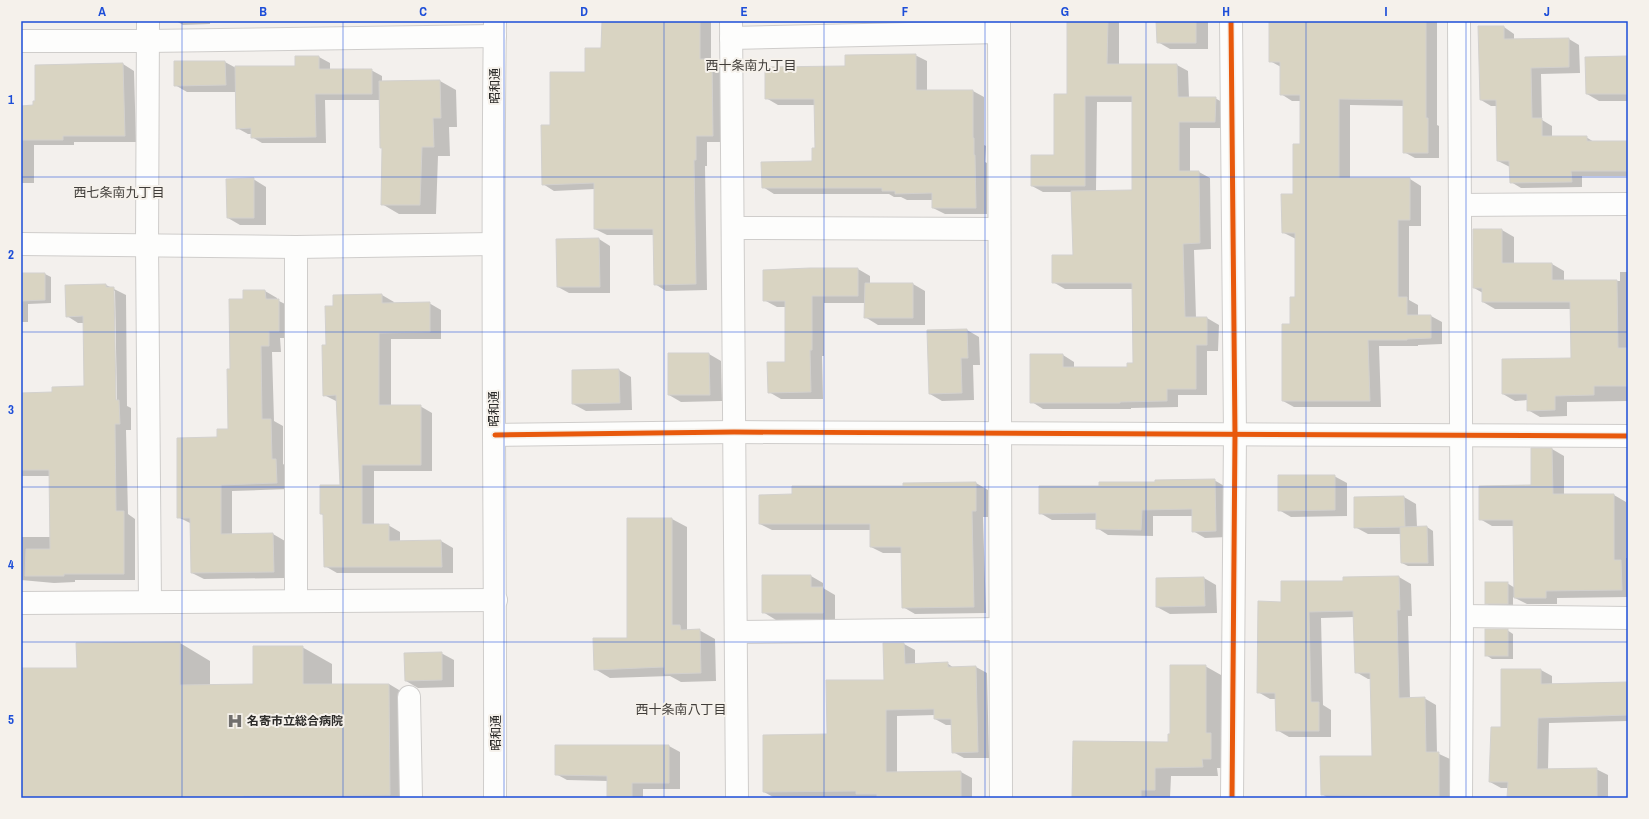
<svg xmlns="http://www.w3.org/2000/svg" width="1649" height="819" font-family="'Archivo Narrow','Noto Sans JP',sans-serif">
<rect width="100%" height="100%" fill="#f3f0ed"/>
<g fill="#0003" fill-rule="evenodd">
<path d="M 176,21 L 210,21 L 210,24 L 183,25 Z"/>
<path d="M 603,21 L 711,21 L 711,59 L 723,66 L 724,142 L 707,142 L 707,166 L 705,166 L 707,290 L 666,291 L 655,284 L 654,235 L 607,235 L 595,229 L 595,189 L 554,191 L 543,184 L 551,126 L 602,49 Z"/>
<path d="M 1067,21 L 1119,21 L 1119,65 L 1177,65 L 1188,71 L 1189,98 L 1215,98 L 1227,105 L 1226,128 L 1190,128 L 1190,172 L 1199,172 L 1210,178 L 1211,249 L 1194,250 L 1196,318 L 1207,318 L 1219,325 L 1218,351 L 1207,351 L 1207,395 L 1178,395 L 1178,407 L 1131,408 L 1131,409 L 1043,409 L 1032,402 L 1063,355 L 1074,362 L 1074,368 L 1128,368 L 1134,364 L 1133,289 L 1065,289 L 1053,282 L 1074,256 L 1072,192 L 1043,192 L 1032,186 L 1055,156 L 1068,95 ZM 1097,102 L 1133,102 L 1133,191 L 1096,191 Z"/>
<path d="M 1157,21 L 1208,21 L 1208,49 L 1170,49 L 1158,42 Z"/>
<path d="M 1270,21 L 1437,21 L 1437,125 L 1439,126 L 1439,158 L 1415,158 L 1404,152 L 1404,106 L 1350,105 L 1350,179 L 1410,179 L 1421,186 L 1421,226 L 1409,226 L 1409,300 L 1418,305 L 1418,316 L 1431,316 L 1442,322 L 1442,344 L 1418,345 L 1418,346 L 1379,346 L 1381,407 L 1294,407 L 1283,401 L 1291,325 L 1296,298 L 1296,239 L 1282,232 L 1294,195 L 1301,145 L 1301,101 L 1292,101 L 1281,94 L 1281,67 L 1270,61 Z"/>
<path d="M 1504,27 L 1514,34 L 1514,40 L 1569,39 L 1579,45 L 1580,73 L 1541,74 L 1542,120 L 1552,126 L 1552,137 L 1586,137 L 1594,142 L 1628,142 L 1628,176 L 1582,176 L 1582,187 L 1521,188 L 1511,182 L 1510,167 L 1498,161 L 1497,106 L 1491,106 L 1481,100 Z"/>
<path d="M 915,55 L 927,61 L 927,91 L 973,91 L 984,97 L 984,145 L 986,146 L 985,162 L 987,163 L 987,214 L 945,214 L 933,208 L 933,200 L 907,200 L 901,197 L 894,197 L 889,194 L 774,194 L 763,187 L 813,162 L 816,149 L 815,105 L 778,105 L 766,98 L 846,67 Z"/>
<path d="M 296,57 L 319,57 L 330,63 L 330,70 L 371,70 L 382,76 L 382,82 L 440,81 L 456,90 L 457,127 L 449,127 L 450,156 L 438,156 L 436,214 L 399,214 L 382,204 L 383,149 L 380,100 L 325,100 L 326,143 L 262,143 L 252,137 L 252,134 L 248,134 L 237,128 L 237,92 L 187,92 L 175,85 L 175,62 L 225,62 L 236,68 L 296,67 Z"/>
<path d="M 1627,57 L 1628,58 L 1628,101 L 1599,101 L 1587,94 Z"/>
<path d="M 123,64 L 134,71 L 136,142 L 74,142 L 74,145 L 34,145 L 34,183 L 21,183 L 21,107 L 34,106 L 36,102 Z"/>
<path d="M 253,179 L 266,187 L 266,225 L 240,225 L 228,218 Z"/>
<path d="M 1502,230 L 1514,237 L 1514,264 L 1552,264 L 1564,271 L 1564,281 L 1620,281 L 1620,272 L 1628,272 L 1628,401 L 1567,402 L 1567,416 L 1540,417 L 1528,410 L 1528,400 L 1515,401 L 1503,394 L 1572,359 L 1571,309 L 1495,309 L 1483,302 L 1483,293 L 1474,288 Z"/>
<path d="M 599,239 L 610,246 L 610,293 L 569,293 L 558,287 Z"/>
<path d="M 858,269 L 870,276 L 870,284 L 913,284 L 925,291 L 925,325 L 878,325 L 865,317 L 865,303 L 824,303 L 824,356 L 822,356 L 823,399 L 781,399 L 769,392 L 786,363 L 786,307 L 777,307 L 764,300 L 764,271 Z"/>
<path d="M 21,274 L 45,274 L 51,277 L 51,303 L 28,304 L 28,322 L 21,322 Z"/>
<path d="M 106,285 L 126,295 L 127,406 L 131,408 L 131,430 L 126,430 L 128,514 L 135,519 L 135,580 L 75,580 L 75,582 L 54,583 L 21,580 L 21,537 L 51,537 L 50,476 L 21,476 L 21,394 L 53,393 L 85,387 L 84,323 L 78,323 L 67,316 L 66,286 ZM 113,291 L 115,291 L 117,405 L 115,405 Z"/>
<path d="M 265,291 L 277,298 L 277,300 L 291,307 L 291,338 L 280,338 L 281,352 L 272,352 L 274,421 L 283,426 L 283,464 L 288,467 L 289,489 L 232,491 L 232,535 L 273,534 L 285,541 L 285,578 L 204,579 L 192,573 L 192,524 L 178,517 L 229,430 L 231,370 L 244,300 Z"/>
<path d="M 382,295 L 394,302 L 393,304 L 429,303 L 441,310 L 441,339 L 391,339 L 391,406 L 420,406 L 432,413 L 432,471 L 374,471 L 374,525 L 388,525 L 400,532 L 400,542 L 441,541 L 453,548 L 453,573 L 337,573 L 325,566 L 324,515 L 321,514 L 341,486 L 338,402 L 324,395 L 327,346 L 334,307 Z"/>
<path d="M 967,330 L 979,337 L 980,365 L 973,365 L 974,400 L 942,401 L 930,394 Z"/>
<path d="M 669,354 L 709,354 L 721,361 L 722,401 L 681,402 L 669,395 Z"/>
<path d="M 619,370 L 631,377 L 632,410 L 586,411 L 573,404 Z"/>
<path d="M 1552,449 L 1564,456 L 1564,495 L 1614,495 L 1626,502 L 1626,558 L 1628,558 L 1628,597 L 1557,598 L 1557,604 L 1527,604 L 1513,597 L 1513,607 L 1492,607 L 1486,603 L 1507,583 L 1515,588 L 1514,526 L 1492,526 L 1480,519 L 1532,486 Z"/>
<path d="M 1334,476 L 1347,483 L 1347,516 L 1291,517 L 1279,510 Z"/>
<path d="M 1214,480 L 1226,487 L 1227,537 L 1205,538 L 1193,531 L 1193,516 L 1153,516 L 1153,536 L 1108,535 L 1097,528 L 1097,520 L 1052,520 L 1040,513 L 1100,487 Z"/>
<path d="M 976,483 L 988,490 L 988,517 L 983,517 L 986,613 L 915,614 L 903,607 L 903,553 L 883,553 L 871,547 L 871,530 L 772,530 L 760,524 L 793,495 Z"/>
<path d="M 1404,497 L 1416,504 L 1417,527 L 1427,527 L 1433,531 L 1434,566 L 1408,566 L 1402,563 L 1401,534 L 1368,534 L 1355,527 Z"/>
<path d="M 672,519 L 687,527 L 687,630 L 699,630 L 715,639 L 716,681 L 681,682 L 670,676 L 610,678 L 595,669 L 628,639 Z"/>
<path d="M 811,576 L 823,583 L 823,588 L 835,595 L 835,619 L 776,620 L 763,612 Z"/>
<path d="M 1399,577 L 1411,584 L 1412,616 L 1408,616 L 1410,699 L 1424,698 L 1436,705 L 1437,753 L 1450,759 L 1451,798 L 1328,798 L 1322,794 L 1373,757 L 1371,679 L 1368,679 L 1356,672 L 1354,617 L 1321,618 L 1323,705 L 1331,710 L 1331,737 L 1289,737 L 1277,730 L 1277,699 L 1270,699 L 1258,692 L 1282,603 L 1344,582 L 1344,578 Z"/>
<path d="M 1157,578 L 1204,578 L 1216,585 L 1217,613 L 1170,614 L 1157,607 Z"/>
<path d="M 1507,630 L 1513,634 L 1513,659 L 1492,659 L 1486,655 Z"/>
<path d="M 180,643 L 210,661 L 210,686 L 254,685 L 302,647 L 332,664 L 332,685 L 389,684 L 419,702 L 420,798 L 21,798 L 21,669 L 78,669 Z"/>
<path d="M 884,644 L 904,644 L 915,650 L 915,664 L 947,663 L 954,668 L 976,667 L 987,673 L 989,758 L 964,758 L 953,752 L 952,725 L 946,725 L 935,719 L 935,715 L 897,716 L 897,773 L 961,772 L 972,778 L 972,798 L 775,798 L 764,792 L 828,735 L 885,681 Z"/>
<path d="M 441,653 L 454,660 L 454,687 L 418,688 L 406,681 Z"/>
<path d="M 1205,666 L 1221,675 L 1222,741 L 1226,768 L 1217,768 L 1218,776 L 1171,776 L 1170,798 L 1077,798 L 1074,796 L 1169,743 Z"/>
<path d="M 1541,670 L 1552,676 L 1552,685 L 1628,683 L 1628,721 L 1549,723 L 1548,770 L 1596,769 L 1608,775 L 1608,798 L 1508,798 L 1508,788 L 1501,788 L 1490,782 L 1502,728 Z"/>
<path d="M 669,746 L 680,752 L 680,789 L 643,789 L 643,798 L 608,798 L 608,781 L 567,780 L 556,774 Z"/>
</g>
<g fill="#d9d4c2" stroke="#d3d1ce">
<path d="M 602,21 L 700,21 L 700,59 L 712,59 L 713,136 L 696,136 L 696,160 L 694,160 L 696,284 L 654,285 L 653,229 L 594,229 L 594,183 L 542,185 L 541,125 L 550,125 L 550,72 L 585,72 L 585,48 L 601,48 Z"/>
<path d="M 1067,21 L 1108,21 L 1107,64 L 1177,64 L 1178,97 L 1216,97 L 1215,122 L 1179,122 L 1179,171 L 1199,171 L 1200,243 L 1183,244 L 1185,317 L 1207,317 L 1207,345 L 1196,345 L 1196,389 L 1167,389 L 1167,401 L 1120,402 L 1120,403 L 1030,403 L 1030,354 L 1063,354 L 1063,367 L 1127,367 L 1127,363 L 1133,363 L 1132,283 L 1052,283 L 1052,255 L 1073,255 L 1071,191 L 1132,190 L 1132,96 L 1085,96 L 1085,186 L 1031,186 L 1031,155 L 1054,155 L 1054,94 L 1067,94 Z"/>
<path d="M 1156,21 L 1196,21 L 1196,43 L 1157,43 Z"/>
<path d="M 1269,21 L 1426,21 L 1426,118 L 1428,118 L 1428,153 L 1403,153 L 1403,100 L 1339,99 L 1339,178 L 1410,178 L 1410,220 L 1398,220 L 1398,297 L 1407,297 L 1407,315 L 1431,315 L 1431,338 L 1407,339 L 1407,340 L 1368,340 L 1370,401 L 1282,401 L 1282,324 L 1290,324 L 1290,297 L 1295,297 L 1295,233 L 1282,233 L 1281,194 L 1293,194 L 1293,144 L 1300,144 L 1300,95 L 1280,95 L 1280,62 L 1269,62 Z"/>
<path d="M 1478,26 L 1504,26 L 1504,39 L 1569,38 L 1569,67 L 1531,68 L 1532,118 L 1542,118 L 1542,136 L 1587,136 L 1587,141 L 1628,141 L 1628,171 L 1571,171 L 1572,182 L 1510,183 L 1509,161 L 1497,161 L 1496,100 L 1480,100 Z"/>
<path d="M 916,54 L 916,90 L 973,90 L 973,138 L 974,138 L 974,155 L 975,155 L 976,208 L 932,208 L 932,193 L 895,194 L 895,191 L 882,191 L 882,188 L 762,188 L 761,162 L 812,161 L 812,148 L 815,148 L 814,99 L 765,99 L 765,67 L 845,66 L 845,55 Z"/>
<path d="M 295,56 L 319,56 L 319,69 L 372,69 L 372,94 L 315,94 L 316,137 L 251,138 L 251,128 L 236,129 L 235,66 L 295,66 Z"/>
<path d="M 1627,56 L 1628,94 L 1586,94 L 1585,57 Z"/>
<path d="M 174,61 L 225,61 L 226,85 L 174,86 Z"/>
<path d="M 123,63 L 125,136 L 63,136 L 63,140 L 21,140 L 21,106 L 33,105 L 33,101 L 35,101 L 35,65 Z"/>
<path d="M 440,80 L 441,118 L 433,118 L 434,147 L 422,147 L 420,205 L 381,205 L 382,148 L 380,148 L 379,81 Z"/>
<path d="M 254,178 L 254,218 L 227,218 L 226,179 Z"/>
<path d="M 1473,229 L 1502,229 L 1502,263 L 1552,263 L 1552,280 L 1617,280 L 1618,348 L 1628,348 L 1628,386 L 1594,386 L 1594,395 L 1555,396 L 1555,410 L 1527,411 L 1527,394 L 1502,394 L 1502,359 L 1571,358 L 1570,302 L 1482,302 L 1482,288 L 1473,288 Z"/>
<path d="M 599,238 L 600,287 L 557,287 L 556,239 Z"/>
<path d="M 810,268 L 858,268 L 858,296 L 812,296 L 812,350 L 810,350 L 811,392 L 768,393 L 767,362 L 785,362 L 785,301 L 763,301 L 763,270 Z"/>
<path d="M 21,273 L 45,273 L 45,300 L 21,301 Z"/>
<path d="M 865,283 L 913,283 L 913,318 L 864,318 Z"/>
<path d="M 106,284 L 106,287 L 114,287 L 116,400 L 119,400 L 120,424 L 115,424 L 116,511 L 124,511 L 124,574 L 64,574 L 64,576 L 25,576 L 26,549 L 50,549 L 49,470 L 21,470 L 21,393 L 52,392 L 52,387 L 84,386 L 83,316 L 66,317 L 65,285 Z"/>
<path d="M 243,290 L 265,290 L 266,299 L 279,299 L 279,331 L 269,331 L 269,346 L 261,346 L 262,419 L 271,419 L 272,459 L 276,459 L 277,483 L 221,485 L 221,534 L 273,533 L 274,572 L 191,573 L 190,518 L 177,518 L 177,438 L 217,437 L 217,429 L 228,429 L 227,369 L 230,369 L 229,299 L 243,299 Z"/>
<path d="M 382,294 L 382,303 L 430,302 L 430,332 L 379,333 L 379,405 L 421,405 L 421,465 L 362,465 L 362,524 L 389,524 L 389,541 L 441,540 L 442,567 L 324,567 L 323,514 L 320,514 L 320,485 L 340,485 L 336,395 L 323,396 L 322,345 L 326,345 L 325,306 L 333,306 L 333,295 Z"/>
<path d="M 967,329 L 968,358 L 961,358 L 962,393 L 929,394 L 927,330 Z"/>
<path d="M 668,353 L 709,353 L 710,395 L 668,395 Z"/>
<path d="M 619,369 L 620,403 L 572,404 L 572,370 Z"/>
<path d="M 1531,448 L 1552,448 L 1553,494 L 1614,494 L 1614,560 L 1621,560 L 1622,590 L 1546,591 L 1546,598 L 1514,598 L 1513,520 L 1479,520 L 1479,486 L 1531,485 Z"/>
<path d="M 1278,475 L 1335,475 L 1335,510 L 1278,511 Z"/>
<path d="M 1215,479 L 1216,531 L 1192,532 L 1192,509 L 1142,510 L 1141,530 L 1096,529 L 1096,513 L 1039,514 L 1039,486 L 1099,486 L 1099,482 L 1155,482 L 1155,480 Z"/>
<path d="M 976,482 L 976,511 L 972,511 L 974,607 L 902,608 L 901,547 L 870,547 L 870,524 L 759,524 L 759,495 L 792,494 L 792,486 L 903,486 L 903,483 Z"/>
<path d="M 1404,496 L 1405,527 L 1354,528 L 1354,497 Z"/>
<path d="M 627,518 L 672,518 L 672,625 L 680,625 L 681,630 L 700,629 L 701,673 L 665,674 L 664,667 L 594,670 L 593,638 L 627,638 Z"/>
<path d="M 1427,526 L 1428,563 L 1401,563 L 1400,527 Z"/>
<path d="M 762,575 L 811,575 L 811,587 L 823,587 L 823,613 L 762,613 Z"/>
<path d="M 1399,576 L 1400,610 L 1397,610 L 1399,698 L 1425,697 L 1426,752 L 1439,752 L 1439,796 L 1321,795 L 1320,756 L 1372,756 L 1370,673 L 1355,673 L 1353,611 L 1309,612 L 1311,702 L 1319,702 L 1319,731 L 1276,731 L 1275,693 L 1257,693 L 1258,601 L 1281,602 L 1281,581 L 1343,581 L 1343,577 Z"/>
<path d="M 1204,577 L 1205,606 L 1156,607 L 1156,578 Z"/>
<rect x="1485" y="582" width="23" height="22"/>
<rect x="1485" y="629" width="23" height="27"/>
<path d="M 180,642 L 180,685 L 253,684 L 253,646 L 303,646 L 303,684 L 389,684 L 390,795 L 243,796 L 243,798 L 21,798 L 21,668 L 77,668 L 76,643 Z"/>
<path d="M 883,643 L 904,643 L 905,664 L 948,662 L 948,667 L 976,666 L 978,752 L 952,753 L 951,719 L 934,719 L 934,709 L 886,710 L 886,772 L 961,771 L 961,798 L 877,798 L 877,794 L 856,794 L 856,791 L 763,792 L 763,735 L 827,734 L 826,680 L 884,680 Z"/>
<path d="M 442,652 L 442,680 L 405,681 L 404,653 Z"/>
<path d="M 1170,665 L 1206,665 L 1206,733 L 1211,733 L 1211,759 L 1202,759 L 1203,767 L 1155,768 L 1155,790 L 1141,790 L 1141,797 L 1072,797 L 1073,741 L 1168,742 L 1168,734 L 1170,734 Z"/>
<path d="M 1501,669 L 1541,669 L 1541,684 L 1628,682 L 1628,715 L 1538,718 L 1537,769 L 1597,768 L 1597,798 L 1507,798 L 1508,782 L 1489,782 L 1491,727 L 1501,727 Z"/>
<path d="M 555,745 L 669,745 L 669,783 L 632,783 L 632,798 L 607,798 L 607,776 L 555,775 Z"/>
</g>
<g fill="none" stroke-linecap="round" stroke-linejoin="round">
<defs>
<g id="minor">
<path d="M 148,21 L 147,245 L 150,602"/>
<path d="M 495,21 C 491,280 496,539 495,798"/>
<path d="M 731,21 L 737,798"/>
<path d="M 999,21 L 1001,798"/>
<path d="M 1231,21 L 1235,434 L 1232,798"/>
<path d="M 1459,21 L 1462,616 L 1461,798"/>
<path d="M 731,38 L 999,32"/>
<path d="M 21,41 L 148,41 L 495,36"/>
<path d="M 1460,205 L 1628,204"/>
<path d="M 733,228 L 999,229"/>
<path d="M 21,244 L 296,247 L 493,244"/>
<path d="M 296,247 L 296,601"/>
<path d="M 495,435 L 734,432 L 1628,436"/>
<path d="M 21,603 L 496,600"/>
<path d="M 1462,616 L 1628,618"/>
<path d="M 736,632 L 1000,629"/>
<path d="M 409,697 L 411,798"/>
</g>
</defs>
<use href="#minor" stroke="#cfcdcb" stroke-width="24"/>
<use href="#minor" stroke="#fdfdfc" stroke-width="22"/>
<defs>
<g id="cycleway">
<path d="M 1231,21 L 1235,434 L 1232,798"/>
<path d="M 495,435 L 734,432 L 1628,436"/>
</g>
</defs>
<use href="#cycleway" stroke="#f5f1eb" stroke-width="8"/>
<use href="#cycleway" stroke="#e8590c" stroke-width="5"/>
</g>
<path fill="none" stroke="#1d4ed8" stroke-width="1" stroke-opacity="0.55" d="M 182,21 L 182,798M 343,21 L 343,798M 504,21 L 504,798M 664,21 L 664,798M 824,21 L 824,798M 985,21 L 985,798M 1146,21 L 1146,798M 1306,21 L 1306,798M 1466,21 L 1466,798M 21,177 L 1628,177M 21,332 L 1628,332M 21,487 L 1628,487M 21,642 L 1628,642"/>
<defs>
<symbol id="hospital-bare" viewBox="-9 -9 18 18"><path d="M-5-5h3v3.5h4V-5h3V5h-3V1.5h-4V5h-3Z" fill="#716f6d" stroke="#f5f1eb" stroke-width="2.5" paint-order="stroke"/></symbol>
</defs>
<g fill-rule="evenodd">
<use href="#hospital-bare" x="224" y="710" width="22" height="22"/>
</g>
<g text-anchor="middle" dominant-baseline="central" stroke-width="4" stroke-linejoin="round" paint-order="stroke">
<g font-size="12" fill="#2b2a28" stroke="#f5f1eb">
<text transform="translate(495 86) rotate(-90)">昭和通</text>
<text transform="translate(494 409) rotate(-90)">昭和通</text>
<text transform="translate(496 733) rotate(-90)">昭和通</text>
</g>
<g font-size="12" font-weight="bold" fill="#2b2a28" stroke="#f5f1eb" text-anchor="start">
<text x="247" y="721">名寄市立総合病院</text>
</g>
<g font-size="13" fill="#403d39" stroke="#f5f1eb">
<text x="751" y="65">西十条南九丁目</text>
<text x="119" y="192">西七条南九丁目</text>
<text x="681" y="709">西十条南八丁目</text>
</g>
</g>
<rect width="1649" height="819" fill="none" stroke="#f5f1eb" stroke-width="44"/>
<rect x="22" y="22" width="1605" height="775" fill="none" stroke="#1d4ed8" stroke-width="1.5"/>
<g font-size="13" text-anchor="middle" font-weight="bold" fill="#1d4ed8">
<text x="102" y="16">A</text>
<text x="263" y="16">B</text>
<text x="423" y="16">C</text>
<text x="584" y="16">D</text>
<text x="744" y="16">E</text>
<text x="905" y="16">F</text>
<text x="1065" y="16">G</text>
<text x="1226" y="16">H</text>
<text x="1386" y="16">I</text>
<text x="1547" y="16">J</text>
<text x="11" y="104">1</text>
<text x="11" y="259">2</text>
<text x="11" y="414">3</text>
<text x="11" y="569">4</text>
<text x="11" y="724">5</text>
</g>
</svg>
